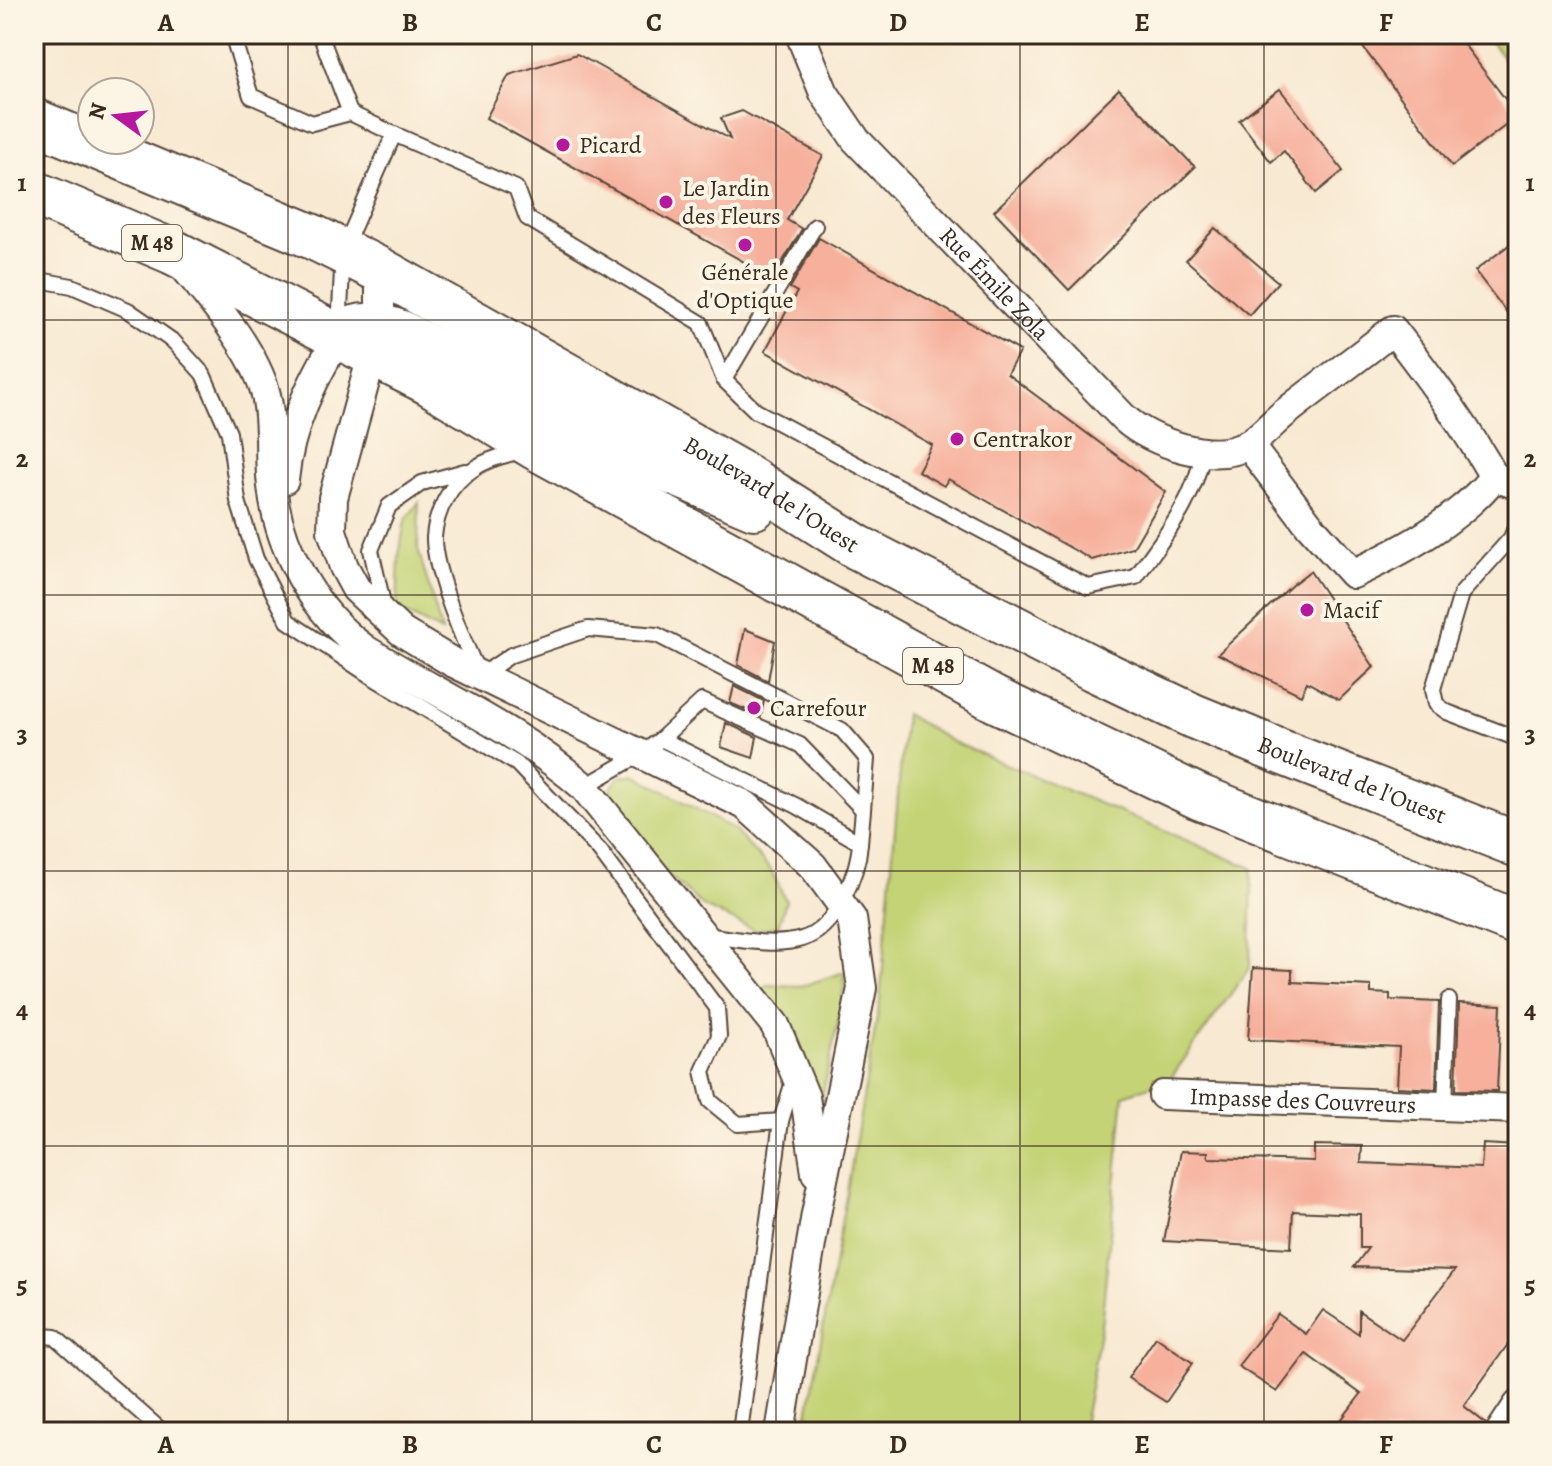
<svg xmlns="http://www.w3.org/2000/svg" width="1552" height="1466" font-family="Alegreya,serif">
<rect width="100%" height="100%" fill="#fcf5e5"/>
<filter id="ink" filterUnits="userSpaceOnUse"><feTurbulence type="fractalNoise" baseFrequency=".0125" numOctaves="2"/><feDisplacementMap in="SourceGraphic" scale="16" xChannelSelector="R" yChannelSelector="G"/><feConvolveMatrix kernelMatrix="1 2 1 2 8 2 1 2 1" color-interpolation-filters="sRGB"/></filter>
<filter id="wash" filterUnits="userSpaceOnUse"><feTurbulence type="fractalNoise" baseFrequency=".006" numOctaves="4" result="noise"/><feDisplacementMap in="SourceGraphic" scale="32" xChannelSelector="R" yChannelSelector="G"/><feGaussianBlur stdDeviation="1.8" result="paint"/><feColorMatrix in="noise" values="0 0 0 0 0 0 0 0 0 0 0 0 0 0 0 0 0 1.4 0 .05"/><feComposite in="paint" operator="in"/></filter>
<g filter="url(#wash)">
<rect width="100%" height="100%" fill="#f8e9d2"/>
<g fill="#c3d375" stroke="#7f7e4a" stroke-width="2">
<path d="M 1485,34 L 1518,34 L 1518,77 Z"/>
<path d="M 419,502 L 418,549 L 442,632 L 397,609 L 399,555 L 405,521 Z"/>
<path d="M 905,714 L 953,742 L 1252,868 L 1250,967 L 1170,1079 L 1124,1095 L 1101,1326 L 1082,1432 L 805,1432 L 880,1001 Z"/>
<path d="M 634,774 L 734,830 L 771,870 L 786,901 L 778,926 L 754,930 L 704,907 L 652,861 L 609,791 L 619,777 Z"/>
<path d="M 845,972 L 842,1003 L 818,1116 L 760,992 L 767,985 L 802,986 Z"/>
</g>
<g id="blocks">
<g fill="#f6b09c">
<path d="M 1353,34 L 1456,34 L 1518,116 L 1452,166 Z"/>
<path d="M 577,54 L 730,139 L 721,118 L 742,111 L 823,156 L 787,220 L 802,229 L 773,278 L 486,118 L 509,75 Z"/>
<path d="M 1119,89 L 1195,167 L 1069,290 L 994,211 Z"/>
<path d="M 1280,89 L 1343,171 L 1316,193 L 1284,151 L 1271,162 L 1239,120 Z"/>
<path d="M 1215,228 L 1278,282 L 1249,315 L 1186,260 Z"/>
<path d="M 819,238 L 1020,351 L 1007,374 L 1166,492 L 1133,548 L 1092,560 L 948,479 L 944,486 L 918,471 L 932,445 L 765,351 L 797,292 L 790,288 Z"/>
<path d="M 1518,238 L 1518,327 L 1475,271 Z"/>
<path d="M 1310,571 L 1374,667 L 1339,700 L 1307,682 L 1301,695 L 1218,654 L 1293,584 Z"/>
<path d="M 745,629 L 775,641 L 768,681 L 738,665 Z"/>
<path d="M 734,686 L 764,701 L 761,716 L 730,703 Z"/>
<path d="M 726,723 L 757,737 L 753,758 L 721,747 Z"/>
<path d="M 1253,968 L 1292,970 L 1292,982 L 1371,986 L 1371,993 L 1390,994 L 1390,1000 L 1439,1002 L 1436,1089 L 1397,1087 L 1399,1047 L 1248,1040 Z"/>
<path d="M 1459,1003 L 1501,1005 L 1497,1091 L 1456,1090 Z"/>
<path d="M 1483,1144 L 1518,1146 L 1518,1330 L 1464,1406 L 1485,1423 L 1483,1432 L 1332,1432 L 1361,1394 L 1306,1354 L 1277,1392 L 1238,1366 L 1278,1314 L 1306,1334 L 1323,1310 L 1359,1334 L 1359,1311 L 1402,1340 L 1455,1270 L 1354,1267 L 1368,1248 L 1360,1248 L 1360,1214 L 1293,1211 L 1291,1248 L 1164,1241 L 1181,1151 L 1208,1152 L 1208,1158 L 1314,1161 L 1314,1145 L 1362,1146 L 1361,1163 L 1481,1168 Z"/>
<path d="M 1156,1337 L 1193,1363 L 1166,1402 L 1128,1378 Z"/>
</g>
</g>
</g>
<g filter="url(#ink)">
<use href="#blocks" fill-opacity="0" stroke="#574739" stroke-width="2"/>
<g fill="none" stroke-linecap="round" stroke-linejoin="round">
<defs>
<g id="service">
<path d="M 232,34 L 251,96 L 312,123 L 350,113 L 394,134"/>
<path d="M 320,34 L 350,113"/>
<path d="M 815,226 L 724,380 L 756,411 L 1088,587 L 1136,577 C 1167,532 1192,506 1204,450"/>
<path d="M 34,279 L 72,286 L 128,310 L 174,342 L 203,374 L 229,433 L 238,501 L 256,559 L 288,621 L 369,675 L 517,764 L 600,851 L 717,1008 L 719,1036 L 703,1071 L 710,1101 L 738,1124 L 781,1121"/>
<path d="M 339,329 L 343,251 L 394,134 L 516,188 L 527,218 L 701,323 L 724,380"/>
<path d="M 523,451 C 505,455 487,459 472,470 C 450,484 436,511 434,537 C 433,569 465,646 480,676 L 511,655 L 588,629 L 657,635 L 842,730 L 867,759 L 863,810"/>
<path d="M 1518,520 L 1511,538 L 1461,594 L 1433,689 L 1436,704 L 1447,712 L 1518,739"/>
<path d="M 385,612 L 371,550 L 389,506 L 422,483 L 465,471"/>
<path d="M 661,739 L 702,701 L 800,745 L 863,810 L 860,843"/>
<path d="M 584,787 L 641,754 L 661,739 L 797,806 L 860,843 C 858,874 836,929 802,939 C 771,948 735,938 704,935"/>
<path d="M 1445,1106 L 1449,1000"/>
<path d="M 34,1335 L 55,1337 L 163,1432"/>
<path d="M 740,1432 L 781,1121 L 794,1078"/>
</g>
<g id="minor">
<path id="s1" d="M 800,34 L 824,93 L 856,140 L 1124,418 C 1151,443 1215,465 1249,444 C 1263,435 1274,421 1286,412 C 1321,384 1358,358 1393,330 C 1430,377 1465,425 1494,477 L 1518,485"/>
<path d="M 181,263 C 209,298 255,350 266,395 C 273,425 268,456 272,486 C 278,548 315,614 366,650 C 439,695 519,730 584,787 L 775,1025 L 805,1097 L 816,1173"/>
<path d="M 380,270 L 380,327 L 333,498 L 332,531 L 344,567 L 356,589 L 402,632 L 452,662 L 745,805 L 813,866 L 852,919 L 862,988 L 816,1214 L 780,1432"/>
<path d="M 1248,444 L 1310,526 L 1353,574 C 1404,550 1458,521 1494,477"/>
<path d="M 284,480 C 289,427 312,381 339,336"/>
<path id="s2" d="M 1163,1095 L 1518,1109"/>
<path d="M 1500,1432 L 1518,1405"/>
</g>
<g id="primary">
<path id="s3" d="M 34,121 L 313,237 L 380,270 L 740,473 L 857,547 L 1094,669 L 1193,716 L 1276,750 L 1518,845"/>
<path d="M 34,193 L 173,252 L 428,382 L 535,447 L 994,699 L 1199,797 L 1518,923"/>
<path d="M 340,335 C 361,321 379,325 401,333 L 650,463 L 754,507"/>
</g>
</defs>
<use href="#service" stroke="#574739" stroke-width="18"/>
<use href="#minor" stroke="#574739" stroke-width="32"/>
<use href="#primary" stroke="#574739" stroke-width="48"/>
<use href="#service" stroke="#fff" stroke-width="14"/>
<use href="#minor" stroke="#fff" stroke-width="28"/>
<use href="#primary" stroke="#fff" stroke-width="44"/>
</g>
</g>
<path fill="none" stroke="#3b2a1e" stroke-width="2" stroke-opacity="0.55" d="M 288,34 L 288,1432M 532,34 L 532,1432M 776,34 L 776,1432M 1020,34 L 1020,1432M 1264,34 L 1264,1432M 34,320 L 1518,320M 34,595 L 1518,595M 34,871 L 1518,871M 34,1146 L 1518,1146"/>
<g fill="#b5179e" stroke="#fcf5e5" stroke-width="3">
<circle cx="563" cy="145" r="8"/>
<circle cx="666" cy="202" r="8"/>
<circle cx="745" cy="245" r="8"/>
<circle cx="957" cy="439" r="8"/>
<circle cx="1307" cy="610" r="8"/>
<circle cx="754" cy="708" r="8"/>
</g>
<g text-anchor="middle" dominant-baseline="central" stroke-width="8" stroke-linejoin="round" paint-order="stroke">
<g fill="#fcf5e5" stroke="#75675a" stroke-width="2">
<rect x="122" y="225" width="60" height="36" rx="6"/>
<rect x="903" y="648" width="60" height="36" rx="6"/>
</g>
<g font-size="22" font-weight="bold" fill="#3b2a1e">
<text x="152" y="243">M 48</text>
<text x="933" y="666">M 48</text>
</g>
<g font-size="24" fill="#3b2a1e" stroke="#fcf5e5" text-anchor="start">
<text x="579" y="145">Picard</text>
<text x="682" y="188">Le Jardin<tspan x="682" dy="28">des Fleurs</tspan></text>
<text x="745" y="272" text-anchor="middle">Générale<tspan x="745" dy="28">d'Optique</tspan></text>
<text x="973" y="439">Centrakor</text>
<text x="1323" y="610">Macif</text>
<text x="770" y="708">Carrefour</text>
</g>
<g font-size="24" fill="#3b2a1e" stroke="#fcf5e5">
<text stroke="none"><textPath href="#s1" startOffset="320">Rue Émile Zola</textPath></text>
<text stroke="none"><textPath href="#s3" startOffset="828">Boulevard de l'Ouest</textPath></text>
<text stroke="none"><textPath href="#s3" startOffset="1476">Boulevard de l'Ouest</textPath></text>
<text stroke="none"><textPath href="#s2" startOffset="140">Impasse des Couvreurs</textPath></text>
</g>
</g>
<rect width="1552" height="1466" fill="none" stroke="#fcf5e5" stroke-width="88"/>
<g transform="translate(116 116) rotate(285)"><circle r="38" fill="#fcf5e5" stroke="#afa495" stroke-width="2"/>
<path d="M0-6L14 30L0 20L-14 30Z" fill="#b5179e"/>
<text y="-12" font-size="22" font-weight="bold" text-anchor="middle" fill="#3b2a1e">N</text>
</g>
<rect x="44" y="44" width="1464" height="1378" fill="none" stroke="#3b2a1e" stroke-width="3"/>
<g font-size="26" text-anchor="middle" font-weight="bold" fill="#3b2a1e">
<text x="166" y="31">A</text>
<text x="410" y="31">B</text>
<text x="654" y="31">C</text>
<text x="898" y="31">D</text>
<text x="1142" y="31">E</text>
<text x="1386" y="31">F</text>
<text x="22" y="191">1</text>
<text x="1530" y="191">1</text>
<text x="22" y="467">2</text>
<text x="1530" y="467">2</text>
<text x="22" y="742">3</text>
<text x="1530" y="742">3</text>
<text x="22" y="1018">4</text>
<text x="1530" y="1018">4</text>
<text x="22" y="1293">5</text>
<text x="1530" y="1293">5</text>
<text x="166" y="1453">A</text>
<text x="410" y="1453">B</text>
<text x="654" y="1453">C</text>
<text x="898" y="1453">D</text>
<text x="1142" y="1453">E</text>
<text x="1386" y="1453">F</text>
</g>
</svg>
